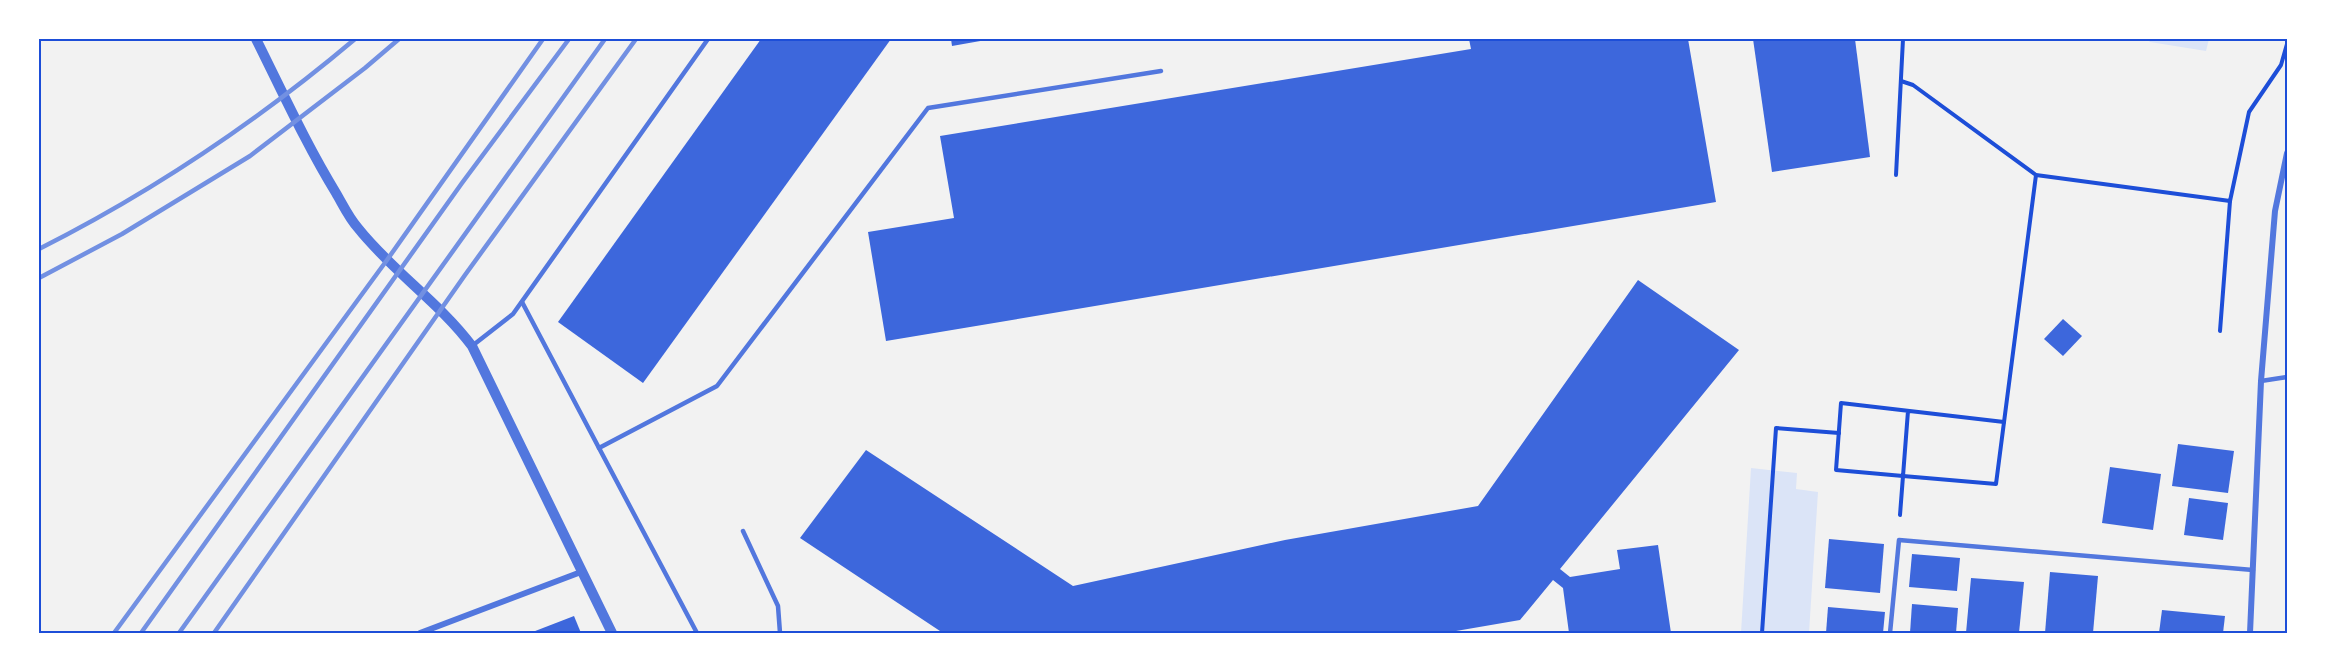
<svg xmlns="http://www.w3.org/2000/svg" width="2326" height="672" font-family="Montserrat,sans-serif">
<rect width="100%" height="100%" fill="#f2f2f2"/>
<g fill="#dbe4f7">
<path d="M 2147,39 L 2209,39 L 2206,51 L 2150,42 Z"/>
<path d="M 1751,468 L 1797,473 L 1796,489 L 1818,492 L 1809,633 L 1741,633 Z"/>
</g>
<g fill="#3d67dc">
<path d="M 761,39 L 891,39 L 643,383 L 558,322 Z"/>
<path d="M 951,39 L 986,39 L 986,40 L 952,46 Z"/>
<path d="M 1469,39 L 1688,39 L 1716,202 L 886,341 L 868,232 L 954,218 L 940,136 L 1471,49 Z"/>
<path d="M 1753,39 L 1855,39 L 1870,157 L 1772,172 Z"/>
<path d="M 1638,280 L 1739,350 L 1560,569 L 1570,577 L 1620,569 L 1617,550 L 1658,545 L 1671,633 L 1569,633 L 1563,588 L 1553,580 L 1520,620 L 1456,631 L 1456,633 L 943,633 L 800,538 L 866,450 L 1073,586 L 1285,540 L 1478,506 Z"/>
<path d="M 2063,319 L 2082,336 L 2063,356 L 2044,339 Z"/>
<path d="M 2178,444 L 2234,451 L 2228,493 L 2172,486 Z"/>
<path d="M 2110,467 L 2161,474 L 2153,530 L 2102,523 Z"/>
<path d="M 2189,498 L 2228,503 L 2223,540 L 2184,535 Z"/>
<path d="M 1829,539 L 1884,544 L 1880,593 L 1825,588 Z"/>
<path d="M 1912,554 L 1960,558 L 1957,591 L 1909,587 Z"/>
<path d="M 2050,572 L 2098,576 L 2093,633 L 2045,633 Z"/>
<path d="M 1971,578 L 2024,582 L 2019,633 L 1966,633 Z"/>
<path d="M 1912,604 L 1958,608 L 1956,633 L 1910,633 Z"/>
<path d="M 1828,607 L 1885,612 L 1883,633 L 1826,633 Z"/>
<path d="M 2162,610 L 2225,616 L 2223,633 L 2159,633 Z"/>
<path d="M 574,616 L 581,633 L 530,633 Z"/>
</g>
<g fill="none" stroke-linecap="round" stroke-linejoin="round">
<g stroke="#1d4ed8" stroke-width="4">
<path d="M 1901,81 L 1913,85 L 2036,175 L 2230,201 L 2249,112 L 2281,65 L 2287,44"/>
<path d="M 1896,175 L 1903,39"/>
<path d="M 2220,331 L 2230,201"/>
<path d="M 1908,411 L 1903,476 L 1836,470 L 1841,403 L 2004,422"/>
<path d="M 1900,515 L 1903,476 L 1996,484 L 2036,175"/>
<path d="M 1762,633 L 1776,428 L 1839,433"/>
</g>
<g stroke="#5277de" stroke-width="4.5">
<path d="M 522,302 L 599,448"/>
<path d="M 472,346 L 513,314 L 708,39"/>
<path d="M 2261,381 L 2287,377"/>
<path d="M 743,531 L 778,606 L 780,633"/>
<path d="M 697,633 L 599,448 L 717,386 L 928,108 L 1161,71"/>
<path d="M 1890,633 L 1899,540 L 2253,570"/>
</g>
<g stroke="#5277de" stroke-width="6">
<path d="M 420,633 L 581,572"/>
<path d="M 2250,633 L 2261,381 L 2275,211 L 2287,153"/>
</g>
<path stroke="#5277de" stroke-width="10" d="M 256,39 C 282,91 306,144 336,193 C 343,205 349,218 358,228 C 392,271 439,302 472,346 L 612,633"/>
<g stroke="#7290e2" stroke-width="4.5">
<path d="M 39,249 C 152,192 259,120 355,39"/>
<path d="M 39,278 L 122,234 L 250,156 L 365,68 L 399,39"/>
<path d="M 114,633 L 387,260 L 543,39"/>
<path d="M 141,633 L 462,183 L 569,39"/>
<path d="M 179,633 L 605,39"/>
<path d="M 214,633 L 465,275 L 636,39"/>
</g>
</g>
<rect width="2326" height="672" fill="none" stroke="#ffffff" stroke-width="81"/>
<rect x="40" y="40" width="2246" height="592" fill="none" stroke="#1d4ed8" stroke-width="2"/>
</svg>
